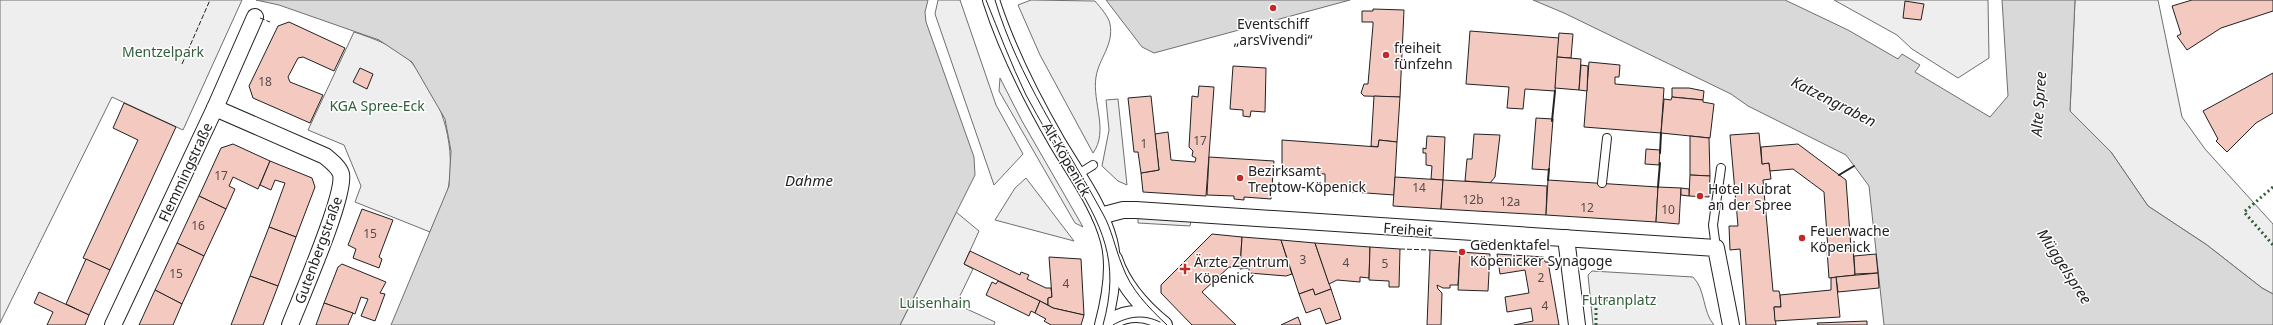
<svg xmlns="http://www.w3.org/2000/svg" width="2273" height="325" font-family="'Noto Sans',sans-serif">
<rect width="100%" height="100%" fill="#fff"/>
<g fill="#eee" stroke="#6f6f6f">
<path d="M 0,0 L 242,0 L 183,130 L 112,97 L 0,323 Z"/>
<path d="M 938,0 L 960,0 L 996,105 L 1023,154 L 994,185 L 935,14 Z"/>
<path d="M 1031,0 L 1095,1 C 1100,7 1109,17 1110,24 C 1114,45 1099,58 1096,77 C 1092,102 1109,131 1093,153 L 1040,55 L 1018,5 Z"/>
<path d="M 1834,0 L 1988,0 L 1989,58 L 1958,78 L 1912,49 L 1897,35 Z"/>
<path d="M 2075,0 L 2158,0 L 2182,117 L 2205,149 L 2273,224 L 2273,294 L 2262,288 L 2207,245 L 2148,206 L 2111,152 L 2070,111 Z"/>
<path d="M 354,32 C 372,38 399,47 412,63 C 441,97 455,140 449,184 C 447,200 436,217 430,232 L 355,202 L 361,186 L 344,145 L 308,130 Z"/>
<path d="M 1118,99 L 1127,185 L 1118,181 L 1102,166 L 1109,130 L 1106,100 Z"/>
<path d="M 1026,178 L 1074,241 L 995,220 L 1015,188 Z"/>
<path d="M 956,212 L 979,231 L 964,264 L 973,269 L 956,304 L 995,322 L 994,325 L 900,325 Z"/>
<path d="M 1592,271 L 1693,277 C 1706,290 1702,311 1714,325 L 1593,325 L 1588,275 Z"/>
</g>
<g fill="#ededed" stroke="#6f6f6f">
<path d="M 1000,78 L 1022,121 L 1083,227 L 1075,223 L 999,91 Z"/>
<path d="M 1138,218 L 1191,221 L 1190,226 L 1138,223 Z"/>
</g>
<g fill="#d9d9d9" stroke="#6f6f6f">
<path d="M 256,0 L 928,0 L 925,12 L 926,22 L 974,157 L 975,175 L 900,325 L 391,325 L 449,186 L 451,151 L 445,119 L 412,62 L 379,40 L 279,5 Z"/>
<path d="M 1106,0 L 1350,0 L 1154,53 L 1142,47 Z"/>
<path d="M 1533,0 L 1785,0 L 1848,30 L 1898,59 L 1902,54 L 1920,65 L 1915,72 L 1990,117 L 2008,96 L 2002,0 L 2075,0 L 2070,111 L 2111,152 L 2148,206 L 2207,245 L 2262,288 L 2273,294 L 2273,325 L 1884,325 L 1869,186 L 1846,155 L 1748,106 L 1731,94 L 1564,13 Z"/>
</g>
<g fill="#f3c9c0" stroke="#222">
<path d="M 2192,0 L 2273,0 L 2273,11 L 2221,28 L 2187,50 L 2177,36 L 2181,34 L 2172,6 Z"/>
<path d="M 1905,1 L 1924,4 L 1921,20 L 1903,18 Z"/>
<path d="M 1373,9 L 1404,10 L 1400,97 L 1364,96 L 1361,93 L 1364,84 L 1368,84 L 1373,25 L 1373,22 L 1362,22 L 1362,11 L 1373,11 Z"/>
<path d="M 289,22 L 345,48 L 334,71 L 303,57 L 298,58 L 288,77 L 290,82 L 323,95 L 310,123 L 253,98 L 249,86 L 278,26 Z"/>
<path d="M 1470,31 L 1559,38 L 1555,91 L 1525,89 L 1523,109 L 1507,108 L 1509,87 L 1466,84 Z"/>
<path d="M 1559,33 L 1573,34 L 1571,58 L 1557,57 Z"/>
<path d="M 1557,57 L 1581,59 L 1579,90 L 1555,88 Z"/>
<path d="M 1589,62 L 1620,65 L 1619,77 L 1615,77 L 1615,84 L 1664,88 L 1661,133 L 1584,127 Z"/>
<path d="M 1581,65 L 1588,66 L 1587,91 L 1579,90 Z"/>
<path d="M 1233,66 L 1266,68 L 1265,112 L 1251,111 L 1250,117 L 1243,116 L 1243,110 L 1230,109 Z"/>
<path d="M 360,68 L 373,74 L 367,89 L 353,82 Z"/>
<path d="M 2273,73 L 2273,113 L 2256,123 L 2227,152 L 2216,141 L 2218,139 L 2203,111 Z"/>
<path d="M 1199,86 L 1214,87 L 1206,196 L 1143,192 L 1141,173 L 1159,170 L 1155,134 L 1168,132 L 1171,160 L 1195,162 L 1196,158 L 1192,156 L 1193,151 L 1189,147 L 1192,96 L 1198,97 Z"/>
<path d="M 1672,88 L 1689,88 L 1704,91 L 1703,100 L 1672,97 Z"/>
<path d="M 1151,96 L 1159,170 L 1141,173 L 1138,152 L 1134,152 L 1128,98 Z"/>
<path d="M 1374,96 L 1400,97 L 1397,142 L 1379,140 L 1378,147 L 1371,146 Z"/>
<path d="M 1672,97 L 1703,100 L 1703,102 L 1714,104 L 1710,138 L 1661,133 L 1664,99 L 1671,100 Z"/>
<path d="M 124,103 L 176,127 L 110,270 L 83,258 L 138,140 L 113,128 Z"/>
<path d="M 1536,118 L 1553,119 L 1549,170 L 1532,169 Z"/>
<path d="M 1759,133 L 1762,164 L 1769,163 L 1771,179 L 1763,180 L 1773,291 L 1779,291 L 1780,295 L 1781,307 L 1774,307 L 1776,325 L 1746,325 L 1740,249 L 1730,250 L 1729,226 L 1738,226 L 1730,135 Z"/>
<path d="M 1474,134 L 1500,135 L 1495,177 L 1490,183 L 1465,181 L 1467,159 L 1472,159 Z"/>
<path d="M 1427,136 L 1445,137 L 1443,180 L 1431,179 L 1432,166 L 1426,165 L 1426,153 L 1423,153 L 1423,148 L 1426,149 Z"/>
<path d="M 1690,136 L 1709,138 L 1710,176 L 1690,175 Z"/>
<path d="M 1282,140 L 1378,147 L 1379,140 L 1397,142 L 1394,195 L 1325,190 L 1325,174 L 1282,171 Z"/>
<path d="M 233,144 L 270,161 L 258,189 L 233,177 L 229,186 L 235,189 L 226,209 L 199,196 L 221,148 Z"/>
<path d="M 1798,144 L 1846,180 L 1851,248 L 1828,250 L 1824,192 L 1793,169 L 1770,171 L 1769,163 L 1762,164 L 1761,147 Z"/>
<path d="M 1646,149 L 1660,150 L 1659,165 L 1645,164 Z"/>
<path d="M 1209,157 L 1274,161 L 1271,199 L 1244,197 L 1244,200 L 1234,199 L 1234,196 L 1207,195 Z"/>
<path d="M 270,161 L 312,178 L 315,187 L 296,237 L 269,227 L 285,183 L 275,180 L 271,190 L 260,185 Z"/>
<path d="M 1690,175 L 1710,176 L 1709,197 L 1689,196 Z"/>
<path d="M 1395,177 L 1443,180 L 1441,209 L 1393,206 Z"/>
<path d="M 1443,180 L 1547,186 L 1546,215 L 1441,209 Z"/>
<path d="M 1548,180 L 1658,187 L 1656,222 L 1546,215 Z"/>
<path d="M 1658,187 L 1681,188 L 1679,224 L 1656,222 Z"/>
<path d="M 1681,188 L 1689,189 L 1689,196 L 1681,195 Z"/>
<path d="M 199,196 L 226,209 L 204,256 L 177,243 Z"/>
<path d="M 362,209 L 393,220 L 379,257 L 382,259 L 379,268 L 353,258 L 356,249 L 348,245 Z"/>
<path d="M 269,227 L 296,237 L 278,286 L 250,276 Z"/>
<path d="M 1212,234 L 1242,237 L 1240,268 L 1229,267 L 1202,292 L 1236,325 L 1192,325 L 1161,293 L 1161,285 Z"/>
<path d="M 1242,237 L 1281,240 L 1292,274 L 1286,276 L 1249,273 L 1249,268 L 1240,269 Z"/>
<path d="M 1281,240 L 1315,243 L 1331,289 L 1315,295 L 1313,289 L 1299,294 Z"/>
<path d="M 177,243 L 204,256 L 182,304 L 155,290 Z"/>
<path d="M 1315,243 L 1370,247 L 1369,278 L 1360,277 L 1360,282 L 1337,280 L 1329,284 Z"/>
<path d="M 1370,247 L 1400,249 L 1399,287 L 1389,287 L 1389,281 L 1369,280 Z"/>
<path d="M 1853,248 L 1855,275 L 1829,278 L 1827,250 Z"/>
<path d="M 1430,250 L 1460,252 L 1458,285 L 1450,285 L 1450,288 L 1443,288 L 1437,285 L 1438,289 L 1442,293 L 1441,325 L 1427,325 Z"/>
<path d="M 970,251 L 1020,275 L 1021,272 L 1029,275 L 1027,279 L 1046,288 L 1051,288 L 1052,297 L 1048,298 L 1048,305 L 964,264 Z"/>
<path d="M 1460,252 L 1490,254 L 1488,291 L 1458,290 Z"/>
<path d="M 1497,254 L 1544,257 L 1545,262 L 1548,262 L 1559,325 L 1514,325 L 1533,321 L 1531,308 L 1507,312 L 1505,297 L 1529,293 L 1525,270 L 1500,274 Z"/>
<path d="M 1876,254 L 1878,273 L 1855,274 L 1854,256 Z"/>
<path d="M 1049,257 L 1081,259 L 1084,315 L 1053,308 L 1048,305 L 1048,298 L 1052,297 Z"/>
<path d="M 86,259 L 110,270 L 89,315 L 66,304 Z"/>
<path d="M 342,264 L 386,282 L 380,293 L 385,294 L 375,321 L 361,316 L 368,299 L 361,297 L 355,314 L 324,303 L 338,267 Z"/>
<path d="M 1878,273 L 1879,288 L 1838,292 L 1836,277 Z"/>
<path d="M 250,276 L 278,286 L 263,325 L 231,325 Z"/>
<path d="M 1836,277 L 1840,317 L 1775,321 L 1774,307 L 1781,307 L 1780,295 L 1831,290 L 1831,278 Z"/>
<path d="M 998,281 L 1040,301 L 1035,313 L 1031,311 L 1029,316 L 986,295 L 992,282 L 996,284 Z"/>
<path d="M 1313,289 L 1315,295 L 1331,289 L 1341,319 L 1326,324 L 1320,308 L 1306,313 L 1299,294 Z"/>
<path d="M 155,290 L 182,304 L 173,325 L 139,325 Z"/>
<path d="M 39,292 L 89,315 L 85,325 L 47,325 L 53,312 L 34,303 Z"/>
<path d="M 1040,301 L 1053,308 L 1084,315 L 1081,325 L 1051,325 L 1044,321 L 1046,319 L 1035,313 Z"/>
<path d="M 324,303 L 353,313 L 348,325 L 316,325 Z"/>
<path d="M 1298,317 L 1301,325 L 1281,325 Z"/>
<path d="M 1867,321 L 1867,325 L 1818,325 L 1817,323 Z"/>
</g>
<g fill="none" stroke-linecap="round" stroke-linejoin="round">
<defs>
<g id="service">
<path d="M 1077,175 L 1093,165"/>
<path d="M 1602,183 L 1607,138"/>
<path d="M 1716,248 L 1713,225 L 1721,168"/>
</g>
<g id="minor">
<path d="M 991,0 C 1007,50 1031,97 1057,142 C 1076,174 1100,206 1109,241 C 1116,268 1110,299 1103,325"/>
<path d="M 215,108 L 325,156 C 331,161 339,167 341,174 C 346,195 300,299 290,325"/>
<path d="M 1100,216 L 1123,210 L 1136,210 L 1716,248 L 1731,325"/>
<path d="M 1566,238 L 1577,325"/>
<path d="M 1114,259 C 1123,286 1142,307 1164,325"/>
<path d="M 113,325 L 215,108 L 255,17"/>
<path d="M 1107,325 C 1121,313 1139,311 1155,318"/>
</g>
</defs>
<use href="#service" stroke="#222" stroke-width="10"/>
<use href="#minor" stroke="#222" stroke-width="18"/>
<use href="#service" stroke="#fff" stroke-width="8"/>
<use href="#minor" stroke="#fff" stroke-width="16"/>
<g stroke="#222" stroke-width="1">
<path d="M 986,0 C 999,32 1011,64 1026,95 C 1040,121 1055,146 1069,171 C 1102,226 1121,260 1103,325"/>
<path d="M 995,0 C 1018,77 1065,144 1103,214 C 1112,230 1115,248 1122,265 C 1131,290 1148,307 1167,325"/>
<path d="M 1113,325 C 1128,316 1144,314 1160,322"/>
</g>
<g stroke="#2f5e38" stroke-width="3" stroke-dasharray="2 3" stroke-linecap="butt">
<path d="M 2273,187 L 2244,212 L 2273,245"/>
<path d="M 1596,325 L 1596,300 L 1602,299 L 1611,301"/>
</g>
<g stroke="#222" stroke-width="1" stroke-dasharray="5 2" stroke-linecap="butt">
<path d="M 260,18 L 270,22"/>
<path d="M 182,64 L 210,0"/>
<path d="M 1400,249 L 1430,250"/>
<path d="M 1490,258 L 1498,258"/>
</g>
<g stroke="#222" stroke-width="2">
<path d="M 1552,121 L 1555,91"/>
<path d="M 1660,153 L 1661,133"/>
<path d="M 1839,175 L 1854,166"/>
<path d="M 1548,180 L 1549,169"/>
<path d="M 1658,187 L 1660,163"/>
</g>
</g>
<g fill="#c62828" stroke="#fff" stroke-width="1.5">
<circle cx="1273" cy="8" r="4"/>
<circle cx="1386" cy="55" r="4"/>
<circle cx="1240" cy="178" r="4"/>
<circle cx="1700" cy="196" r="4"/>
<circle cx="1802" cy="238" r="4"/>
<circle cx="1462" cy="252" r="4"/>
<path d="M1183 263h4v4h4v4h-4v4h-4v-4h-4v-4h4z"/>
</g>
<g text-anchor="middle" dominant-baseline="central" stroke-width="3" stroke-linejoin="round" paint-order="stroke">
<g font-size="12" fill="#564c4a">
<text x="265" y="81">18</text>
<text x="1200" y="140">17</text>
<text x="1144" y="143">1</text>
<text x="221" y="175">17</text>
<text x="1419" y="187">14</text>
<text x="1473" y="199">12b</text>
<text x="1510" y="201">12a</text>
<text x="1587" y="207">12</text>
<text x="1668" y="209">10</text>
<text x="198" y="225">16</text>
<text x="370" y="233">15</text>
<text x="1303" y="259">3</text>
<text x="1346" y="262">4</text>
<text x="1385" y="263">5</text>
<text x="176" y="273">15</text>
<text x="1541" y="277">2</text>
<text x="1066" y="283">4</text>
<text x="1545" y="305">4</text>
</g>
<g font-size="14" fill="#222" stroke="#fff" text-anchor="start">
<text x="1273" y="23" text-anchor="middle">Eventschiff<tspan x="1273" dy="16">„arsVivendi“</tspan></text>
<text x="1394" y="47">freiheit<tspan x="1394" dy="16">fünfzehn</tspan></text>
<text x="1248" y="170">Bezirksamt<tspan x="1248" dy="16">Treptow-Köpenick</tspan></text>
<text x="1708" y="188">Hotel Kubrat<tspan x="1708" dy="16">an der Spree</tspan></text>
<text x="1810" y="230">Feuerwache<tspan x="1810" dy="16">Köpenick</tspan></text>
<text x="1470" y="244">Gedenktafel<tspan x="1470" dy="16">Köpenicker Synagoge</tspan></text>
<text x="1194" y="261">Ärzte Zentrum<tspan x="1194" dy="16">Köpenick</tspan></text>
</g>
<g font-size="14" fill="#2f5e38" stroke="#fff">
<text x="163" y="51">Mentzelpark</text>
<text x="377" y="105">KGA Spree-Eck</text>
<text x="1619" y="299">Futranplatz</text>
<text x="935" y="302">Luisenhain</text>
</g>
<g font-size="14" fill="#222" stroke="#fff">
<text transform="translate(1067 159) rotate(60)">Alt-Köpenick</text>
<text transform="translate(185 172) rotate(-65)">Flemmingstraße</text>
<text transform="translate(1408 229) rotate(4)">Freiheit</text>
<text transform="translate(318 250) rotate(-70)">Gutenbergstraße</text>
</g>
<g font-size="15" font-style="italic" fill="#222" stroke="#fff">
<text transform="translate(1834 101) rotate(27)">Katzengraben</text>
<text transform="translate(2038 104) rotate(-86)">Alte Spree</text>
<text x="809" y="180">Dahme</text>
<text transform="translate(2065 266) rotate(57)">Müggelspree</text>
</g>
</g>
</svg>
